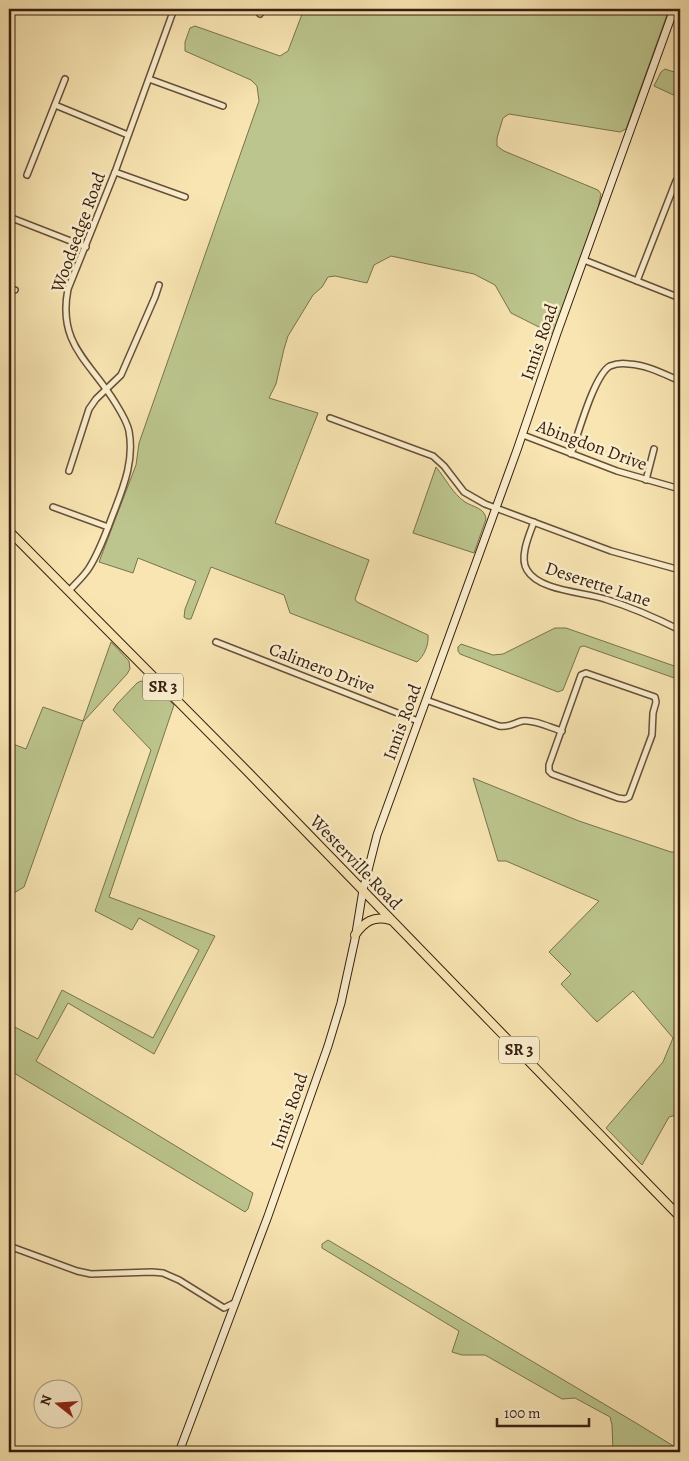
<svg xmlns="http://www.w3.org/2000/svg" width="689" height="1461" font-family="Alegreya,serif">
<rect width="100%" height="100%" fill="#f8e5b2"/>
<filter id="stains"><feTurbulence type="fractalNoise" baseFrequency=".004" numOctaves="4"/><feColorMatrix values="0 0 0 0 .2 0 0 0 0 .09 0 0 0 0 .02 0 0 0 .5 -.17"/></filter>
<radialGradient id="worn" r=".72"><stop offset=".6" stop-color="#630" stop-opacity="0"/><stop offset="1" stop-color="#630" stop-opacity=".3"/></radialGradient>
<g fill="#bcc58d" stroke="#7a724f">
<path d="M 304,9 L 669,9 L 626,129 L 620,132 L 509,114 L 503,118 L 497,138 L 497,146 L 504,151 L 598,190 L 601,194 L 598,208 L 553,334 L 511,313 L 495,285 L 474,274 L 391,256 L 374,265 L 367,283 L 335,276 L 328,277 L 322,287 L 313,295 L 288,336 L 284,349 L 276,384 L 269,398 L 318,413 L 275,523 L 369,560 L 355,599 L 357,602 L 428,635 C 429,645 424,656 417,662 L 290,613 L 284,595 L 211,567 L 191,619 L 187,619 L 184,617 L 185,609 L 196,581 L 138,558 L 133,573 L 99,562 L 136,465 L 139,443 L 259,101 L 257,86 L 251,80 L 185,51 L 185,42 L 190,28 L 195,26 L 280,56 L 288,51 Z"/>
<path d="M 665,69 L 680,74 L 680,98 L 654,86 L 661,72 Z"/>
<path d="M 436,467 C 446,479 452,493 465,502 C 473,507 485,508 486,519 L 474,553 L 413,533 Z"/>
<path d="M 555,628 L 566,628 L 680,668 L 680,680 L 584,646 L 580,647 L 563,690 L 558,692 L 460,654 L 458,651 L 458,647 L 461,644 L 493,655 L 503,654 Z"/>
<path d="M 111,642 L 129,661 L 130,669 L 127,674 L 83,722 L 24,887 L 9,896 L 9,745 L 13,744 L 26,749 L 43,707 L 83,721 Z"/>
<path d="M 141,681 L 152,684 L 174,705 L 109,897 L 215,936 L 154,1054 L 68,1003 L 36,1061 L 253,1193 L 248,1209 L 245,1212 L 9,1070 L 9,1024 L 38,1039 L 62,990 L 153,1038 L 199,950 L 139,918 L 132,930 L 95,911 L 151,750 L 113,710 L 117,704 L 137,683 Z"/>
<path d="M 473,778 L 579,821 L 671,852 L 676,852 L 680,847 L 680,1118 L 676,1115 L 669,1117 L 642,1165 L 606,1128 L 663,1062 L 673,1038 L 633,991 L 597,1022 L 561,984 L 571,974 L 549,952 L 599,901 L 506,861 L 498,861 Z"/>
<path d="M 328,1240 L 636,1423 L 680,1450 L 680,1452 L 613,1452 L 612,1425 L 610,1417 L 575,1398 L 562,1399 L 485,1355 L 462,1355 L 452,1352 L 459,1331 L 322,1248 L 322,1244 Z"/>
</g>
<g fill="none" stroke-linecap="round" stroke-linejoin="round">
<defs>
<g id="minor">
<path d="M 260,14 L 262,9"/>
<path d="M 149,79 L 223,106"/>
<path d="M 55,105 L 128,135"/>
<path d="M 115,172 L 185,197"/>
<path d="M 27,175 L 65,79"/>
<path d="M 9,217 L 86,247"/>
<path d="M 584,260 L 680,298"/>
<path d="M 637,281 L 676,181"/>
<path d="M 9,288 L 15,290"/>
<path d="M 330,418 L 433,456 L 444,466 L 464,492 L 485,504 L 611,551 L 680,570"/>
<path d="M 523,435 L 617,471 L 680,489"/>
<path d="M 571,454 C 578,435 594,375 610,366 C 615,364 623,363 629,364 C 647,365 664,374 680,381"/>
<path d="M 69,471 L 89,409 L 96,399 L 121,375 L 155,297 L 159,285"/>
<path d="M 646,480 L 654,449"/>
<path d="M 53,507 L 108,527"/>
<path d="M 534,522 C 529,535 519,558 527,570 C 539,591 584,592 605,599 C 631,607 656,618 680,630"/>
<path d="M 69,591 C 76,583 84,576 89,568 C 101,549 107,529 115,509 C 125,483 134,459 129,431 C 127,422 121,412 116,404 C 91,362 57,345 68,289 L 115,172 L 174,9"/>
<path d="M 216,642 L 418,721"/>
<path d="M 586,673 L 655,697 L 656,702 L 653,713 L 652,735 L 629,797 L 625,799 L 618,798 L 552,774 L 549,771 L 549,765 L 581,675 Z"/>
<path d="M 426,700 L 499,726 C 508,728 514,723 522,721 C 533,719 551,728 562,731"/>
<path d="M 9,1246 L 77,1271 L 91,1274 L 152,1272 L 163,1273 L 179,1280 L 224,1308 L 234,1303"/>
</g>
<path id="secondary" d="M 179,1452 L 268,1216 L 328,1046 L 341,1003 L 355,939 L 363,890 L 377,835 L 517,450 L 557,333 L 674,9"/>
<g id="primary">
<path d="M 9,531 L 246,770 L 680,1217"/>
<path d="M 355,935 C 364,922 374,915 390,920"/>
</g>
</defs>
<use href="#minor" stroke="#675039" stroke-width="8"/>
<use href="#secondary" stroke="#371e11" stroke-width="9"/>
<use href="#primary" stroke="#371e11" stroke-width="10"/>
<use href="#minor" stroke="#faeecd" stroke-width="5"/>
<use href="#secondary" stroke="#faeecd" stroke-width="7"/>
<use href="#primary" stroke="#f8e5b2" stroke-width="8"/>
</g>
<g text-anchor="middle" dominant-baseline="central" stroke-width="5" stroke-linejoin="round" paint-order="stroke">
<g fill="#faeecd" stroke="#725c49" stroke-width="1">
<rect x="143" y="673.5" width="40" height="27" rx="4"/>
<rect x="499" y="1036.5" width="40" height="27" rx="4"/>
</g>
<g font-size="16" font-weight="bold" fill="#371e11">
<text x="163" y="687">SR 3</text>
<text x="519" y="1050">SR 3</text>
</g>
<g font-size="18" fill="#371e11" stroke="#faeecd">
<text transform="translate(78 232) rotate(-70)">Woodsedge Road</text>
<text transform="translate(539 342) rotate(-71)">Innis Road</text>
<text transform="translate(592 445) rotate(20)">Abingdon Drive</text>
<text transform="translate(598 584) rotate(18)">Deserette Lane</text>
<text transform="translate(322 668) rotate(21)">Calimero Drive</text>
<text transform="translate(402 722) rotate(-70)">Innis Road</text>
<text transform="translate(356 862) rotate(46)">Westerville Road</text>
<text transform="translate(289 1111) rotate(-71)">Innis Road</text>
</g>
</g>
<rect width="689" height="1461" fill="none" stroke="#f8e5b2" stroke-width="30"/>
<rect x="10" y="10" width="669" height="1441" fill="none" stroke="#371e11" stroke-width="2.5"/>
<rect x="15" y="15" width="659" height="1431" fill="none" stroke="#371e11"/>
<g transform="translate(58 1404) rotate(287)"><circle r="24" fill="#faeecd" stroke="#ac9b82"/>
<path d="M0-4L9 19L0 12L-9 19Z" fill="#8f2418"/>
<text y="-8" font-size="14" font-weight="bold" text-anchor="middle" fill="#371e11">N</text>
</g>
<path d="M497 1418v8h92v-8" fill="none" stroke="#371e11" stroke-width="2.5"/>
<text x="504" y="1418" font-size="15" fill="#371e11" stroke="#faeecd" stroke-width="4" paint-order="stroke">100 m</text>
<rect width="100%" height="100%" filter="url(#stains)"/>
<rect width="100%" height="100%" fill="url(#worn)"/>
</svg>
